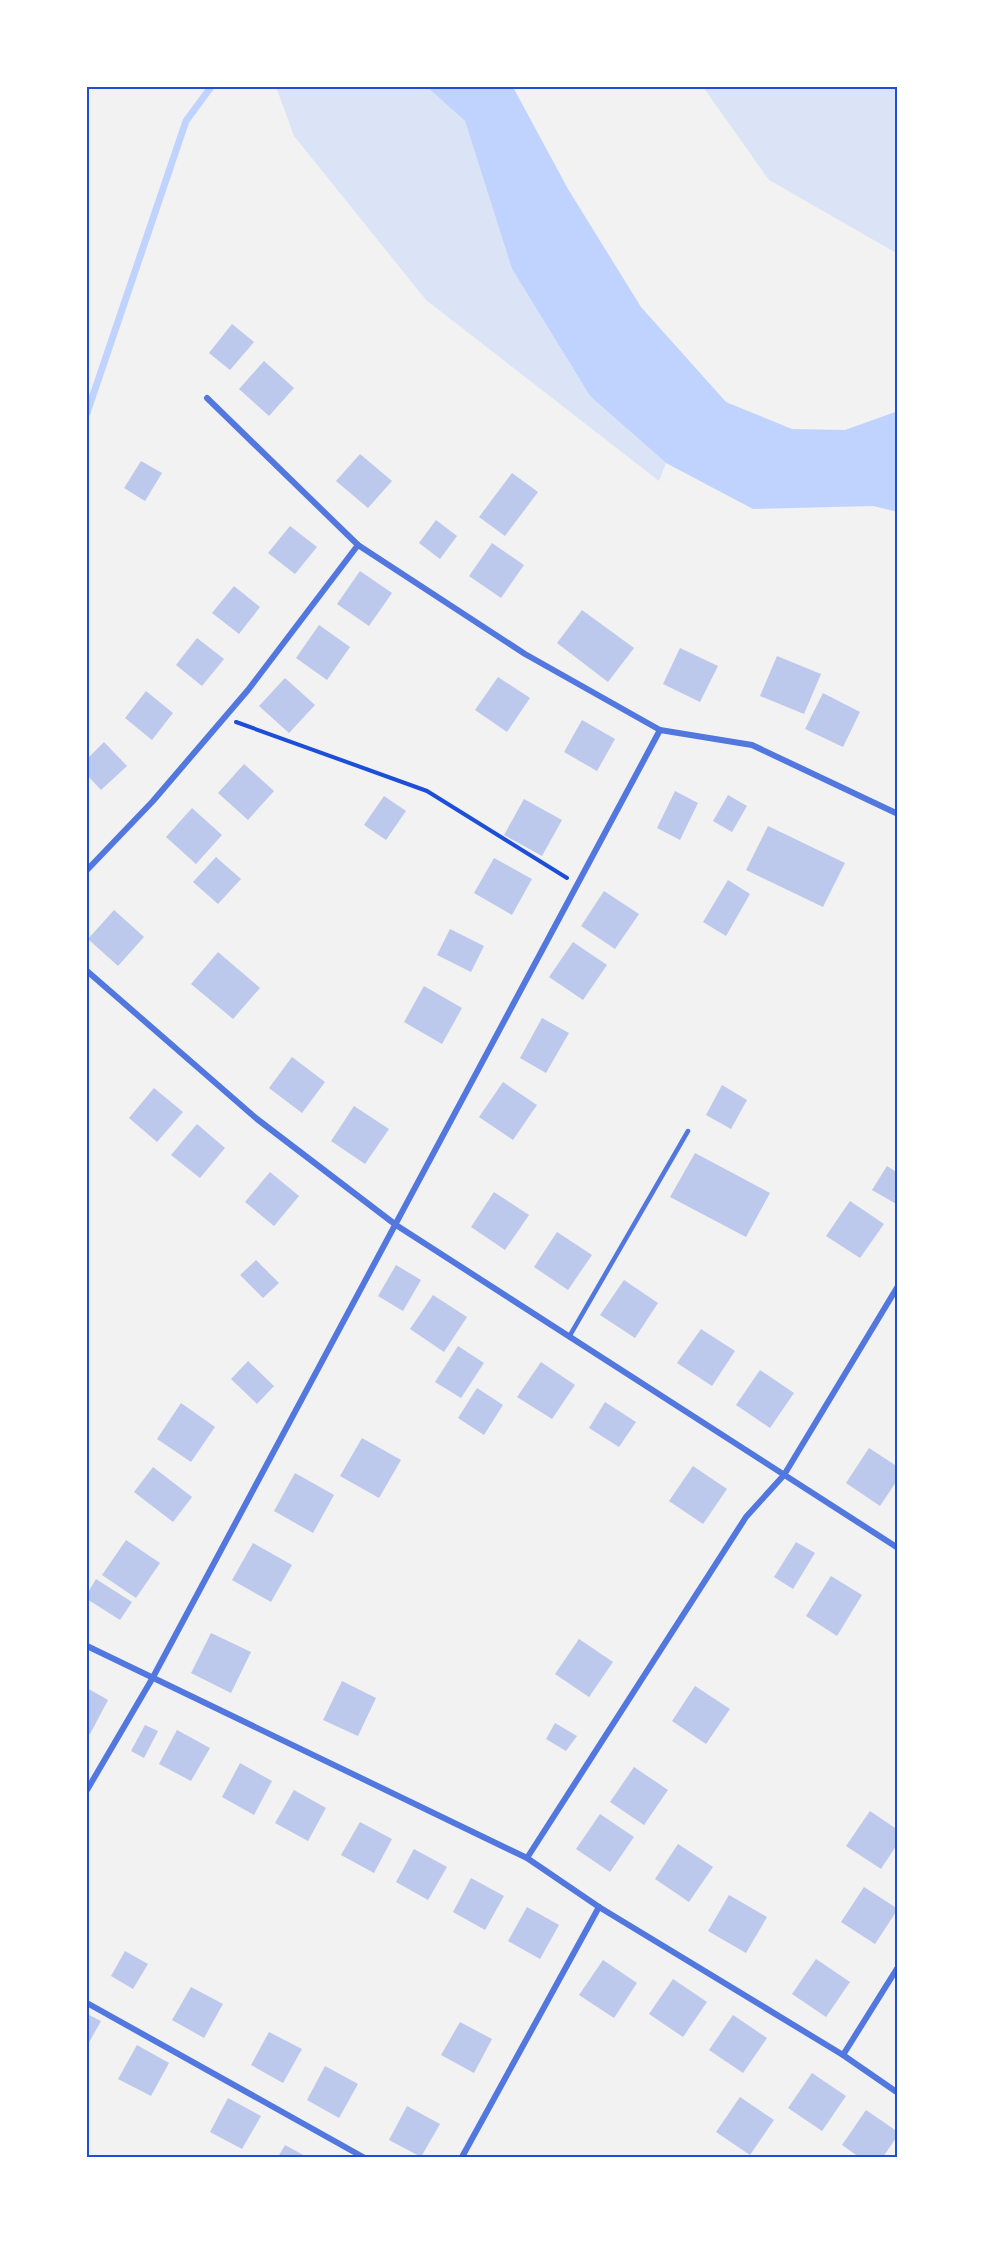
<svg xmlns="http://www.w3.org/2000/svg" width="985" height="2244" font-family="'Nunito Sans',sans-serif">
<rect width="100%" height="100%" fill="#f2f2f2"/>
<g fill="#dbe4f7">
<path d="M 276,87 L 427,87 L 465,121 L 512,269 L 590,396 L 666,463 L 659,481 L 426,300 L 294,136 Z"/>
<path d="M 703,87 L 898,87 L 898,254 L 769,180 Z"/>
</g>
<path fill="#bfd3fe" d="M 427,87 L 513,87 L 568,189 L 641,307 L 726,402 L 792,429 L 845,430 L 898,411 L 898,512 L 873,506 L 753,509 L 666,463 L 590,396 L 512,269 L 465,121 Z"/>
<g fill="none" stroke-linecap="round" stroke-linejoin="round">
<path stroke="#bfd3fe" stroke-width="7" d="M 87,413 L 186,121 L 211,87"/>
</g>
<g fill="#bdc9ec">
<path d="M 232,324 L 254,342 L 230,370 L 209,353 Z"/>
<path d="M 264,361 L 294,388 L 269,416 L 239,389 Z"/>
<path d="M 360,454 L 392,481 L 368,508 L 336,481 Z"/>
<path d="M 141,461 L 162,473 L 145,501 L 124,488 Z"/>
<path d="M 512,473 L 538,492 L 505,536 L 479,517 Z"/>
<path d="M 436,520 L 457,536 L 440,559 L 419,543 Z"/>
<path d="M 290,526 L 317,547 L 295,574 L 268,553 Z"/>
<path d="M 492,543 L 524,565 L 501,598 L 469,576 Z"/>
<path d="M 360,571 L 392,593 L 369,626 L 337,604 Z"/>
<path d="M 234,586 L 260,607 L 239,634 L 212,613 Z"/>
<path d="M 582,610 L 634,648 L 608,682 L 557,643 Z"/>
<path d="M 319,625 L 350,647 L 327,680 L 296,658 Z"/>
<path d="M 197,638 L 224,659 L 202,686 L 176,665 Z"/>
<path d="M 680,648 L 718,666 L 700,702 L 663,684 Z"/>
<path d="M 777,656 L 821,674 L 804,714 L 760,696 Z"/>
<path d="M 498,677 L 530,698 L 507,732 L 475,710 Z"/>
<path d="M 285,678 L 315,705 L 289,733 L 259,706 Z"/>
<path d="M 146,691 L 173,713 L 152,740 L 125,718 Z"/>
<path d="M 823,693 L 860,712 L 843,747 L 805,729 Z"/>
<path d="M 582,720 L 615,739 L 597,771 L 564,752 Z"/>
<path d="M 104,742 L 127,766 L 101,790 L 87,775 L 87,759 Z"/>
<path d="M 244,764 L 274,791 L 248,820 L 218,793 Z"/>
<path d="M 675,791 L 698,803 L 680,840 L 657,828 Z"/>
<path d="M 728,795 L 747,806 L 732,832 L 713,821 Z"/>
<path d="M 384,796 L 406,811 L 386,840 L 364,825 Z"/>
<path d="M 524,799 L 562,820 L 542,856 L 504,835 Z"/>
<path d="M 192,808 L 222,835 L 196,864 L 166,837 Z"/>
<path d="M 768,826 L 845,863 L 823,907 L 746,870 Z"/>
<path d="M 216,857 L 241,879 L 218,904 L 193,882 Z"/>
<path d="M 494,858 L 532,879 L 512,915 L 474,893 Z"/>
<path d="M 728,880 L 750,894 L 726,936 L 703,922 Z"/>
<path d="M 604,891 L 639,914 L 615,949 L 581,926 Z"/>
<path d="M 114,910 L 144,937 L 118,966 L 88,939 Z"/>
<path d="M 450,929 L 484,946 L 471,972 L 437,955 Z"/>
<path d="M 573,942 L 607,965 L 583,1000 L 549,977 Z"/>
<path d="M 218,952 L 260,988 L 233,1019 L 191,984 Z"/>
<path d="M 424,986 L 462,1008 L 442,1044 L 404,1022 Z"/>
<path d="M 542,1018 L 569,1033 L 546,1073 L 520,1058 Z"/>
<path d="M 292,1057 L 325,1082 L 302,1113 L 269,1088 Z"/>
<path d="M 503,1082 L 537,1105 L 513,1140 L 479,1117 Z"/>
<path d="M 722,1085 L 747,1100 L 731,1129 L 706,1115 Z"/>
<path d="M 154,1088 L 183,1112 L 157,1142 L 129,1118 Z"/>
<path d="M 354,1106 L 389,1129 L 365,1164 L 331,1141 Z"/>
<path d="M 197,1124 L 225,1148 L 200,1178 L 171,1155 Z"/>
<path d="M 695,1153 L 770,1193 L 746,1237 L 670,1197 Z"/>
<path d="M 887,1166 L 898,1173 L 898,1205 L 872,1190 Z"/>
<path d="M 270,1172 L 299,1196 L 274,1226 L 245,1202 Z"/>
<path d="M 494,1192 L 529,1215 L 505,1250 L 471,1227 Z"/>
<path d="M 850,1201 L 884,1224 L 860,1258 L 826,1236 Z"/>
<path d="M 557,1232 L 592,1255 L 568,1290 L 534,1267 Z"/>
<path d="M 256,1260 L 279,1283 L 263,1298 L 240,1275 Z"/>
<path d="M 396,1265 L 421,1280 L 403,1311 L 378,1296 Z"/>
<path d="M 624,1280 L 658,1303 L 635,1338 L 600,1315 Z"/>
<path d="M 433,1295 L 467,1317 L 444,1352 L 410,1329 Z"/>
<path d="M 701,1329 L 735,1351 L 712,1386 L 677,1363 Z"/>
<path d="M 458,1346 L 484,1363 L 461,1398 L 435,1382 Z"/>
<path d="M 248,1361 L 274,1386 L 257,1404 L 231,1379 Z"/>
<path d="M 541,1362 L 575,1385 L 552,1419 L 517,1397 Z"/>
<path d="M 760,1370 L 794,1393 L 770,1428 L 736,1405 Z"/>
<path d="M 477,1388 L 503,1405 L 484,1435 L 458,1418 Z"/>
<path d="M 605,1402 L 636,1422 L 619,1447 L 589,1428 Z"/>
<path d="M 181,1403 L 215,1427 L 191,1462 L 157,1439 Z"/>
<path d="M 362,1438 L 401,1460 L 379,1498 L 340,1476 Z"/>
<path d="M 869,1448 L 898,1467 L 898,1479 L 880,1506 L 846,1483 Z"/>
<path d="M 693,1466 L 727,1489 L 703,1524 L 669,1501 Z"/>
<path d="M 153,1467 L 192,1497 L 173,1522 L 134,1492 Z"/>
<path d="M 295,1473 L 334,1495 L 313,1533 L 274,1511 Z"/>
<path d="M 126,1540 L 160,1563 L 136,1598 L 102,1575 Z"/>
<path d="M 796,1542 L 815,1553 L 793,1589 L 774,1577 Z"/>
<path d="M 253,1543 L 292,1565 L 271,1602 L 232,1580 Z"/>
<path d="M 831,1576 L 862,1595 L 837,1636 L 806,1616 Z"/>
<path d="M 96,1579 L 132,1602 L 120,1620 L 87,1599 L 87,1594 Z"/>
<path d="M 211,1633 L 251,1652 L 231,1693 L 191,1673 Z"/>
<path d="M 579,1639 L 613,1662 L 589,1697 L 555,1674 Z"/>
<path d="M 342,1681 L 376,1698 L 358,1736 L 323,1720 Z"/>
<path d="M 695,1686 L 730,1709 L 706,1744 L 672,1721 Z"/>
<path d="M 87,1688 L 108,1700 L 90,1734 L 87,1732 Z"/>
<path d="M 555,1723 L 577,1736 L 566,1751 L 546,1739 Z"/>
<path d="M 145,1725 L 158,1731 L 144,1758 L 131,1751 Z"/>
<path d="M 177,1730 L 210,1748 L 191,1781 L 159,1764 Z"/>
<path d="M 240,1763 L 272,1781 L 254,1815 L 222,1797 Z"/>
<path d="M 634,1767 L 668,1790 L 644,1825 L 610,1802 Z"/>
<path d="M 294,1790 L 326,1808 L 308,1841 L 275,1823 Z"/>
<path d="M 870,1811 L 898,1830 L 898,1843 L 881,1869 L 846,1846 Z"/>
<path d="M 600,1814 L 634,1837 L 610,1872 L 576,1849 Z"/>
<path d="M 360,1822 L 392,1839 L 374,1873 L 341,1855 Z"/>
<path d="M 678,1844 L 713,1867 L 689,1902 L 655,1879 Z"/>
<path d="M 414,1849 L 447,1867 L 428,1900 L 396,1882 Z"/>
<path d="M 471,1878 L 504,1896 L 485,1930 L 453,1912 Z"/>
<path d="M 864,1887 L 898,1909 L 875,1944 L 841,1922 Z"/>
<path d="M 729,1895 L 767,1917 L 746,1953 L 708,1931 Z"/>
<path d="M 527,1907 L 559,1925 L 540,1959 L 508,1941 Z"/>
<path d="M 125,1951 L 148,1964 L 133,1989 L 111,1976 Z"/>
<path d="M 816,1959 L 850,1982 L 826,2017 L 792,1994 Z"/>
<path d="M 603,1960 L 637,1983 L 614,2018 L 579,1995 Z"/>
<path d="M 673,1979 L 707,2002 L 683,2037 L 649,2014 Z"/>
<path d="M 191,1987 L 223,2004 L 204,2038 L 172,2020 Z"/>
<path d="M 87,2014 L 101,2021 L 87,2046 Z"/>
<path d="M 733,2015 L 767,2038 L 743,2073 L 709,2050 Z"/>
<path d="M 460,2022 L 492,2039 L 474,2073 L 441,2055 Z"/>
<path d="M 269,2032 L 302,2049 L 283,2083 L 251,2065 Z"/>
<path d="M 137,2045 L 169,2063 L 151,2096 L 118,2079 Z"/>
<path d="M 325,2066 L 358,2084 L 339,2118 L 307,2100 Z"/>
<path d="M 812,2073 L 846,2096 L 822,2131 L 788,2108 Z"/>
<path d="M 740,2097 L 774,2120 L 750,2155 L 716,2132 Z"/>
<path d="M 228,2098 L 261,2116 L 242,2149 L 210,2132 Z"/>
<path d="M 407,2106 L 440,2124 L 421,2157 L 389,2140 Z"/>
<path d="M 866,2110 L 898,2132 L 898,2135 L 883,2157 L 859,2157 L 842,2145 Z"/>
<path d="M 285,2145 L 307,2157 L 278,2157 Z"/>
</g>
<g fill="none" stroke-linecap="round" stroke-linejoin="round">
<path stroke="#1d4ed8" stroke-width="4" d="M 236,722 L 427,791 L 567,878"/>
<path stroke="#5277de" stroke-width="4.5" d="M 569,1337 L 688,1131"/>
<g stroke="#5277de" stroke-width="6">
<path d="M 207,398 L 358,545 L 525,654 L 660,730 L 752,745 L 898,814"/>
<path d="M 87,870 L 153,801 L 248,690 L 358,545"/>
<path d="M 87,971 L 257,1119 L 396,1225 L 898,1548"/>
<path d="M 87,1646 L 527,1858 L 599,1907 L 843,2055 L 898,2093"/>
<path d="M 87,1790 L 152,1679 L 660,730"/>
<path d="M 527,1858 L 746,1517 L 784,1475 L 898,1286"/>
<path d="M 87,2003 L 363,2157"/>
<path d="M 843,2055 L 898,1967"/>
<path d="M 462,2157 L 599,1907"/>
</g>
</g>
<rect width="985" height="2244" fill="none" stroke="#ffffff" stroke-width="177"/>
<rect x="88" y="88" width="808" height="2068" fill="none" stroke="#1d4ed8" stroke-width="2"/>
</svg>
